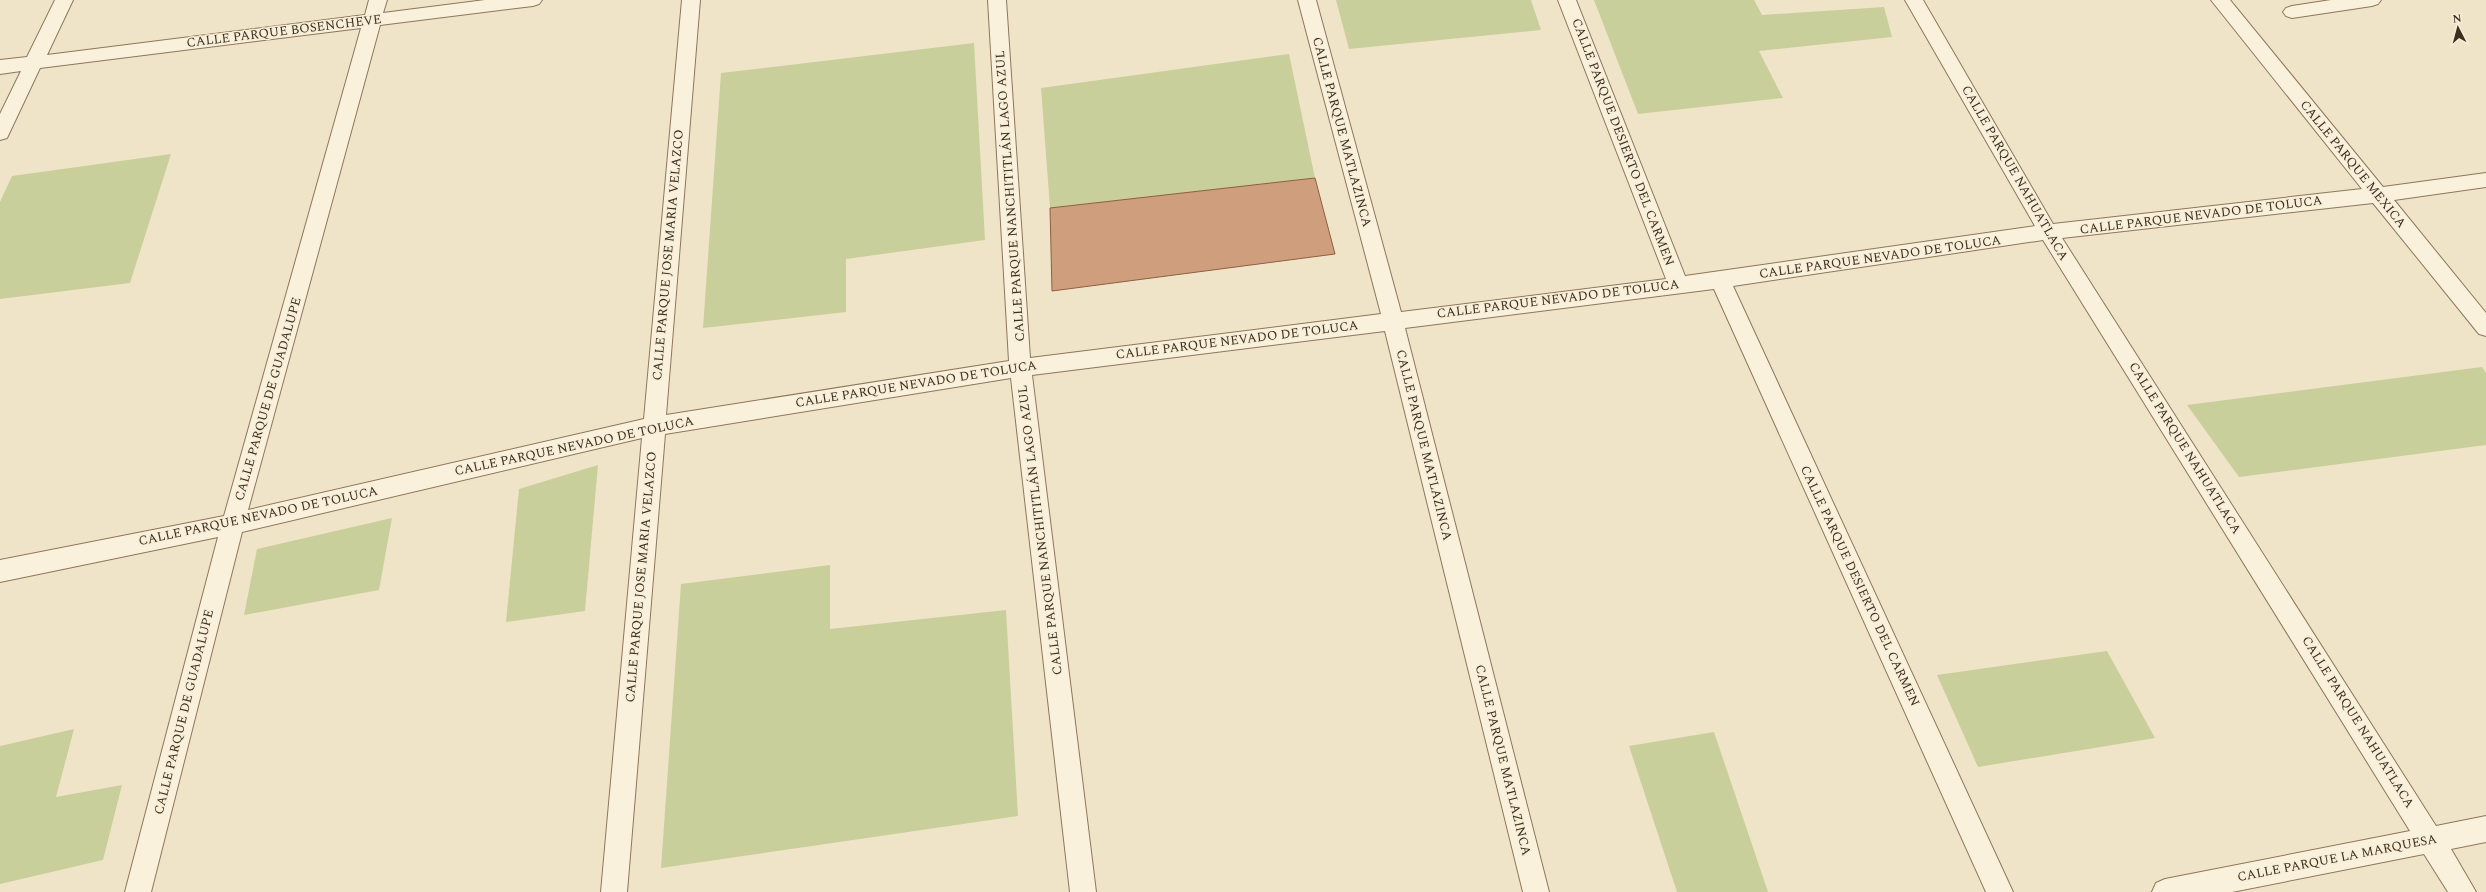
<svg xmlns="http://www.w3.org/2000/svg" width="2486" height="892" font-family="Spectral,serif">
<rect width="100%" height="100%" fill="#f0e4c8"/>
<g fill="#c9cf9b">
<path d="M 1336,0 L 1531,0 L 1541,30 L 1349,49 Z"/>
<path d="M 1594,0 L 1754,0 L 1762,15 L 1884,7 L 1892,37 L 1759,51 L 1783,98 L 1638,114 Z"/>
<path d="M 974,43 L 985,240 L 846,259 L 846,312 L 703,328 L 721,73 Z"/>
<path d="M 1289,54 L 1315,178 L 1050,208 L 1041,88 Z"/>
<path d="M 171,154 L 130,283 L 0,299 L 0,202 L 12,176 Z"/>
<path d="M 2482,367 L 2486,373 L 2486,445 L 2239,477 L 2187,405 Z"/>
<path d="M 598,465 L 585,611 L 506,622 L 519,489 Z"/>
<path d="M 392,518 L 379,590 L 244,615 L 257,549 Z"/>
<path d="M 830,565 L 830,629 L 1006,610 L 1018,816 L 661,868 L 681,584 Z"/>
<path d="M 2107,651 L 2155,738 L 1978,767 L 1937,675 Z"/>
<path d="M 74,729 L 56,797 L 122,785 L 103,860 L 0,884 L 0,746 Z"/>
<path d="M 1714,732 L 1768,892 L 1677,892 L 1629,746 Z"/>
</g>
<path fill="#cf9f7d" stroke="#8d5f41" d="M 1315,178 L 1335,254 L 1052,291 L 1050,208 Z"/>
<g fill="none" stroke-linecap="round" stroke-linejoin="round">
<defs>
<g id="minor">
<path d="M 55,0 L 73,0 L 47,55 L 365,15 L 369,0 L 387,0 L 383,13 L 485,0 L 542,0 L 539,4 L 533,6 L 380,25 L 248,510 L 644,419 L 682,0 L 700,0 L 666,415 L 1009,361 L 988,0 L 1006,0 L 1030,358 L 1381,314 L 1298,0 L 1316,0 L 1401,312 L 1666,279 L 1558,0 L 1576,0 L 1685,276 L 2035,226 L 1905,0 L 1923,0 L 2053,224 L 2362,189 L 2211,0 L 2230,0 L 2383,187 L 2486,173 L 2486,187 L 2394,200 L 2486,313 L 2486,336 L 2479,334 L 2373,203 L 2062,238 L 2436,826 L 2486,816 L 2486,842 L 2451,849 L 2476,892 L 2448,892 L 2424,854 L 2232,892 L 2152,892 L 2156,883 L 2165,879 L 2410,831 L 2043,240 L 1733,286 L 2013,892 L 1986,892 L 1714,289 L 1405,328 L 1549,892 L 1523,892 L 1385,331 L 1032,375 L 1096,892 L 1070,892 L 1011,378 L 665,434 L 627,892 L 601,892 L 642,438 L 242,532 L 151,892 L 125,892 L 218,537 L 0,582 L 0,560 L 224,516 L 361,28 L 40,68 L 7,138 L 0,140 L 0,114 L 21,71 L 0,74 L 0,60 L 27,57 Z"/>
<path d="M 2331,0 L 2381,0 L 2378,4 L 2372,6 L 2292,18 L 2286,16 L 2283,12 L 2286,8 L 2292,6 Z"/>
</g>
</defs>
<use href="#minor" stroke="#8d765c" stroke-width="2"/>
<use href="#minor" fill="#faf1dc" fill-rule="evenodd"/>
</g>
<g text-anchor="middle" dominant-baseline="central" stroke-width="3" stroke-linejoin="round" paint-order="stroke">
<g font-size="13" fill="#3d2e20" stroke="#f7eed8">
<text transform="translate(284 31) rotate(-7)">CALLE PARQUE BOSENCHEVE</text>
<text transform="translate(1342 132) rotate(75)">CALLE PARQUE MATLAZINCA</text>
<text transform="translate(1623 142) rotate(69)">CALLE PARQUE DESIERTO DEL CARMEN</text>
<text transform="translate(2353 164) rotate(51)">CALLE PARQUE MEXICA</text>
<text transform="translate(2015 173) rotate(60)">CALLE PARQUE NAHUATLACA</text>
<text transform="translate(1010 196) rotate(-94)">CALLE PARQUE NANCHITITLÁN LAGO AZUL</text>
<text transform="translate(2201 215) rotate(-7)">CALLE PARQUE NEVADO DE TOLUCA</text>
<text transform="translate(668 255) rotate(-85)">CALLE PARQUE JOSE MARIA VELAZCO</text>
<text transform="translate(1880 257) rotate(-8)">CALLE PARQUE NEVADO DE TOLUCA</text>
<text transform="translate(1558 299) rotate(-7)">CALLE PARQUE NEVADO DE TOLUCA</text>
<text transform="translate(1237 340) rotate(-7)">CALLE PARQUE NEVADO DE TOLUCA</text>
<text transform="translate(916 384) rotate(-9)">CALLE PARQUE NEVADO DE TOLUCA</text>
<text transform="translate(268 399) rotate(-74)">CALLE PARQUE DE GUADALUPE</text>
<text transform="translate(1424 445) rotate(76)">CALLE PARQUE MATLAZINCA</text>
<text transform="translate(574 446) rotate(-12)">CALLE PARQUE NEVADO DE TOLUCA</text>
<text transform="translate(2185 448) rotate(58)">CALLE PARQUE NAHUATLACA</text>
<text transform="translate(258 516) rotate(-12)">CALLE PARQUE NEVADO DE TOLUCA</text>
<text transform="translate(1040 530) rotate(-97)">CALLE PARQUE NANCHITITLÁN LAGO AZUL</text>
<text transform="translate(641 577) rotate(-85)">CALLE PARQUE JOSE MARIA VELAZCO</text>
<text transform="translate(1860 586) rotate(65)">CALLE PARQUE DESIERTO DEL CARMEN</text>
<text transform="translate(184 712) rotate(-76)">CALLE PARQUE DE GUADALUPE</text>
<text transform="translate(2358 722) rotate(58)">CALLE PARQUE NAHUATLACA</text>
<text transform="translate(1503 760) rotate(76)">CALLE PARQUE MATLAZINCA</text>
<text transform="translate(2337 858) rotate(-11)">CALLE PARQUE LA MARQUESA</text>
</g>
</g>
<g transform="translate(2458 28) rotate(354)" stroke="#f7eed8" stroke-width="3" paint-order="stroke">
<path d="M0-3L7 15L0 10L-7 15Z" fill="#3d2e20"/>
<text y="-6" font-size="11" font-weight="bold" text-anchor="middle" fill="#3d2e20">N</text>
</g>
</svg>
